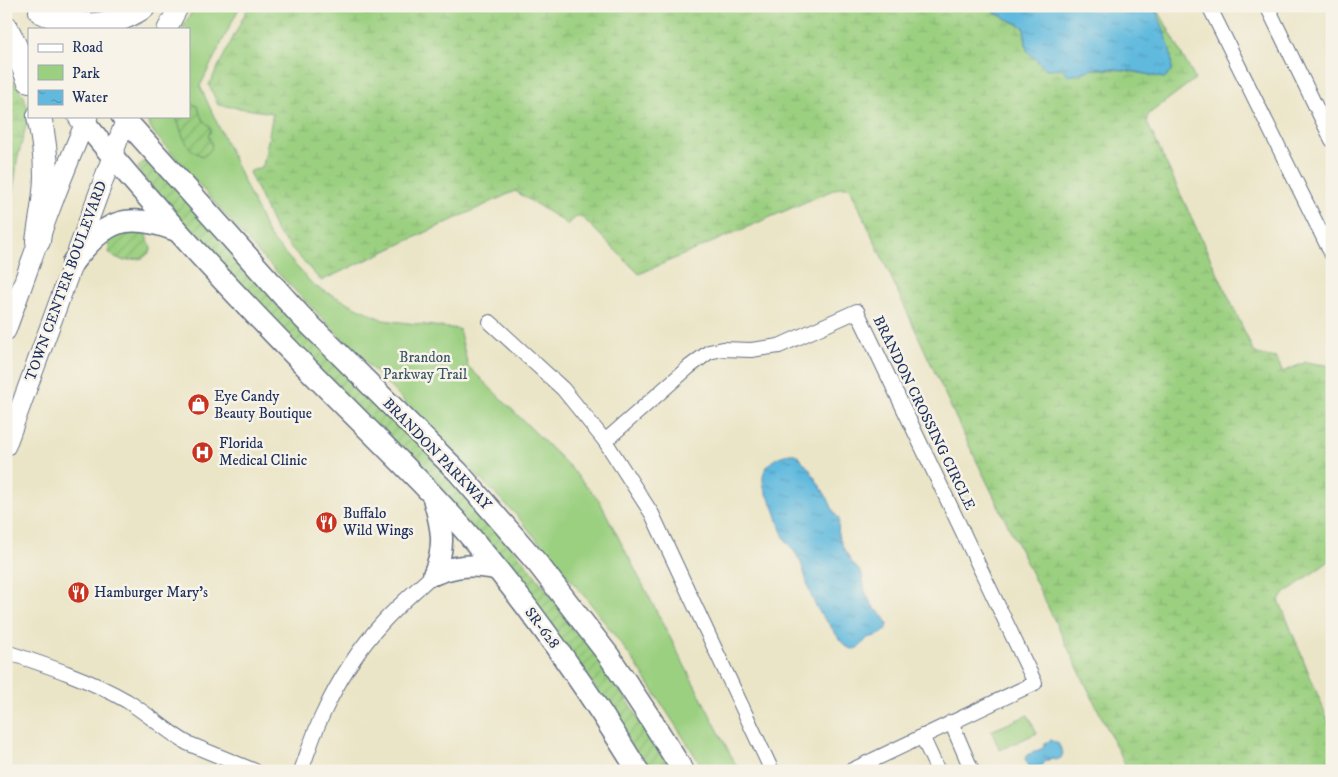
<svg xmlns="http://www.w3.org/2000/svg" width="1338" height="777" font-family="'IM FELL DW Pica',serif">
<defs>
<pattern id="wetland-marsh" width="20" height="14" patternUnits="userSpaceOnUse" patternTransform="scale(1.25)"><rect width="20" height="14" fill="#9cd081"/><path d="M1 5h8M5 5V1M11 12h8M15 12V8" fill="none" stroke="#86b372"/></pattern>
<pattern id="garden-furrows" width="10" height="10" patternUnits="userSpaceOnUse" patternTransform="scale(1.25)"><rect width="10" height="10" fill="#9cd081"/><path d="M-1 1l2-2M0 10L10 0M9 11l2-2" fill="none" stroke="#86b372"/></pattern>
<pattern id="water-ripples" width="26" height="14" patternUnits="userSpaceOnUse" patternTransform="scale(1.25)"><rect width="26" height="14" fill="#61bade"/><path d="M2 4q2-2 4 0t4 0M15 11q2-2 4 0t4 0" fill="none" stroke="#4f98b7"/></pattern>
</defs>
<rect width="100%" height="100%" fill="#f7f3e8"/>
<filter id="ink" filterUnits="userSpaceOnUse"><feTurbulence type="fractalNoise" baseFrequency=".02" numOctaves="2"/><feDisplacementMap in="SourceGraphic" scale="10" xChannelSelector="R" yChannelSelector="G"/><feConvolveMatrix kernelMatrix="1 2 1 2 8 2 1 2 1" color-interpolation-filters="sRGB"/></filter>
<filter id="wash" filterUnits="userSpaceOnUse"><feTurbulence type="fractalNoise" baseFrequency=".0096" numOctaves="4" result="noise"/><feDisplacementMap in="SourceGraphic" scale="20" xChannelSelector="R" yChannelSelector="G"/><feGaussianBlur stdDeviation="1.12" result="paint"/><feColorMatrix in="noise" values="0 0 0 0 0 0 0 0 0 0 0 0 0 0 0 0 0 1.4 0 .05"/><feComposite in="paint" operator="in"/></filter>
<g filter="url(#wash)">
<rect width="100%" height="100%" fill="#ebe5c7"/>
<g fill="url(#wetland-marsh)" stroke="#5c8070">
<path d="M 249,6 L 988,6 L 993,12 L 1024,27 L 1027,51 L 1046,69 L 1062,68 L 1079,74 L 1091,69 L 1124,70 L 1164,78 L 1159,15 L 1154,6 L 1156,6 L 1195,79 L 1150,113 L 1147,117 L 1147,122 L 1254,352 L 1260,355 L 1276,358 L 1283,372 L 1306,362 L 1332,366 L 1332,559 L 1284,594 L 1279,600 L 1332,730 L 1332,766 L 1321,771 L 1128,771 L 961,429 L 851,190 L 848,187 L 840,187 L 639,274 L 583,218 L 576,217 L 567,225 L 563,221 L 515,191 L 321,281 L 276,231 L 249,172 L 263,166 L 273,113 L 218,105 L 209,85 Z"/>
<path d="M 6,72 L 24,96 L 29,114 L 17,161 L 11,211 L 11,242 L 6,261 Z"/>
</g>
<g fill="#9cd081" stroke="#5c8070">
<path d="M 195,6 L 240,6 L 200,86 L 269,236 L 314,286 L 383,320 L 459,329 L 468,366 L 570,467 L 599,500 L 739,771 L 705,771 L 636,664 L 591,604 L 517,516 L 260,255 L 154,133 L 144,116 L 189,116 L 189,29 L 182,29 Z"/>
<path d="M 1028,715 L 1037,733 L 1000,750 L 991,731 Z"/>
</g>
<g fill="url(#garden-furrows)" stroke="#5c8070">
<path d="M 189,102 L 197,106 C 200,113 202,122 209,125 L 211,130 L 208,136 C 214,146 213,150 203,156 C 186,151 182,134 177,119 L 177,116 L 189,116 Z"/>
<path d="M 147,161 L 153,164 L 419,445 L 487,517 L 530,569 L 584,639 L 625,697 L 672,771 L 647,771 L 586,673 L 140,174 L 138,167 L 142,163 Z"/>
<path d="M 134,233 L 146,234 C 146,240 152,245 151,251 L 143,258 L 124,261 L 111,255 L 109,252 L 108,240 L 123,234 Z"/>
</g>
<g fill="url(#water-ripples)" stroke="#3e749e">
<path d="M 988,6 L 1154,6 C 1160,18 1177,60 1170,73 C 1168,75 1166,76 1164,78 C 1141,73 1116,66 1092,69 C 1085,71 1077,75 1069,76 L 1062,68 L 1046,69 L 1027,51 L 1024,27 L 993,12 Z"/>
<path d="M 795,454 L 800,458 L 810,470 L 828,499 L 835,514 L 839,519 L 838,535 L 844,549 L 851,561 L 862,574 L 865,591 L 869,600 L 874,608 L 884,616 L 888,625 C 885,635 876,636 867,638 C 850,664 839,637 829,624 C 823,617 818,611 814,602 C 807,588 806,573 799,559 C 795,551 788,545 784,537 C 780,530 778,519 775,511 C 772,503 767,495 764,487 C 763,484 763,479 763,476 C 766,461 782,453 795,454 Z"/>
<path d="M 1051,740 L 1058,743 L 1063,753 L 1061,758 L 1056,760 L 1052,758 L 1044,762 L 1043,765 L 1032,769 L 1030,768 L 1025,759 L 1027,755 L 1043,748 L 1045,743 Z"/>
</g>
</g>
<g filter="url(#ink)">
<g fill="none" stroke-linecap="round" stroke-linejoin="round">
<defs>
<g id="street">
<path d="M 1209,6 L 1332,255"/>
<path d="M 1267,6 L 1332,140"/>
<path d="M 490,322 L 563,389 L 605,441 L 652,514 L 772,771"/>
<path d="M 605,441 L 689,367 L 709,352 L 723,349 L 751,350 L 779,346 L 857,311 L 1035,683 L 850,771"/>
<path d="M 6,652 C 46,665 91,680 127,701 C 148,714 166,731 187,743 L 255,771"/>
<path d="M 951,722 L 972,771"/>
<path d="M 922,736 L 938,771"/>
<path d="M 301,771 C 308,752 314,732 323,714 C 338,681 359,648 384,621 C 399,605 417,589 434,574"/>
</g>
<g id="secondary">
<path d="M 167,29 L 179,6"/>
<path d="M 6,331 C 32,259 57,186 88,116"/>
<path d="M 6,446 L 127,116"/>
</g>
<g id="primary">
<path d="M 122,116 L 300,315 L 458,472 L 538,564 L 609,656 L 650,718 L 683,771"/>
<path d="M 85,123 C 157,212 235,295 316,377 C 371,433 429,487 479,547 C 538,617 590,693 638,771"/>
<path d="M 73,262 C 105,221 125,211 175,230"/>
<path d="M 434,500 C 442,528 446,546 434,574"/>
<path d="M 434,574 C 457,565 473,564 497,569"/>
</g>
<g id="highway">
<path d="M 41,11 C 83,30 103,31 143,7"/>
<path d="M 6,28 L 18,53 L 29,80"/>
<path d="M 80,116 L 85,123"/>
<path d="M 38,241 C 41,219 46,197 46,175 C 46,155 43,135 39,116"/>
</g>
</defs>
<use href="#street" stroke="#646f83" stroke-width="16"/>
<use href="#secondary" stroke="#646f83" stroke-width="21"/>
<use href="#primary" stroke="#646f83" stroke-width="24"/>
<use href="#highway" stroke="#646f83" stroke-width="26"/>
<use href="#street" stroke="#fff" stroke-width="14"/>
<use href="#secondary" stroke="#fff" stroke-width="19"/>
<use href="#primary" stroke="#fff" stroke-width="21"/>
<use href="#highway" stroke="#fff" stroke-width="24"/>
</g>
</g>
<defs>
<symbol id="shop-disc" viewBox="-11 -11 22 22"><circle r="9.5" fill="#c8321e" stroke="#f7f3e8"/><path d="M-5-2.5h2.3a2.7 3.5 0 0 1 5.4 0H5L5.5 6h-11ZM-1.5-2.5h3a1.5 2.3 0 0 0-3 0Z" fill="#fff"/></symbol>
<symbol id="hospital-disc" viewBox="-11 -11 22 22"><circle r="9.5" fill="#c8321e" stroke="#f7f3e8"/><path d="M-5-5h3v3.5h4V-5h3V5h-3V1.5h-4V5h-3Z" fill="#fff"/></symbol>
<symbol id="restaurant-disc" viewBox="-11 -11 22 22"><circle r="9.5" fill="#c8321e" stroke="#f7f3e8"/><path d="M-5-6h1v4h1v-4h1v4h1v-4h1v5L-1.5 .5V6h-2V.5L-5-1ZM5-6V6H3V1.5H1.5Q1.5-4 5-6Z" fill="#fff"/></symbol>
</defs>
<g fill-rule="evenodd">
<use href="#shop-disc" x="186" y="392" width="25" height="25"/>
<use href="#hospital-disc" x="190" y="440" width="25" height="25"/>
<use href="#restaurant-disc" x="314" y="510" width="25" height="25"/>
<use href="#restaurant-disc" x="66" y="580" width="25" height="25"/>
</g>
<g text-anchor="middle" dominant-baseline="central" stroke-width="5" stroke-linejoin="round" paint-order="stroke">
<g font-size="15" fill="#1b2f5e" stroke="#f7f3e8">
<text transform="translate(66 281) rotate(-70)">TOWN CENTER BOULEVARD</text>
<text transform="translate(924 413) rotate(64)">BRANDON CROSSING CIRCLE</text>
<text transform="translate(437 454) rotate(46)">BRANDON PARKWAY</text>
<text transform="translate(542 628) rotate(53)">SR-628</text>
</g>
<g font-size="15" fill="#3b5767" stroke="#f7f3e8">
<text x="425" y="357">Brandon<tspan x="425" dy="17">Parkway Trail</tspan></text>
</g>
<g font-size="15" fill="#1b2f5e" stroke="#f7f3e8" text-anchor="start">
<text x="214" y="396">Eye Candy<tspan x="214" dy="17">Beauty Boutique</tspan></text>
<text x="219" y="443">Florida<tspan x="219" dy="17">Medical Clinic</tspan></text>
<text x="343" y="513">Buffalo<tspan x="343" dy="17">Wild Wings</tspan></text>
<text x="94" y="592">Hamburger Mary's</text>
</g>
</g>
<rect width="1338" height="777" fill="none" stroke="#f7f3e8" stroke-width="25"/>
<rect x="28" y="28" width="162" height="90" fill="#f7f3e8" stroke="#9fa5b1"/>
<rect x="38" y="44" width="25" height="8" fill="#ffffff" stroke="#9fa5b1"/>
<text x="72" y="52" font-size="15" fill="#1b2f5e">Road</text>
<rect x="38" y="65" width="25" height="15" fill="#9cd081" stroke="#9fa5b1"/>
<text x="72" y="78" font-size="15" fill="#1b2f5e">Park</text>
<rect x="38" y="90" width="25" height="15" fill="url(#water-ripples)" stroke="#9fa5b1"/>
<text x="72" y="102" font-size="15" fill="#1b2f5e">Water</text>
</svg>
